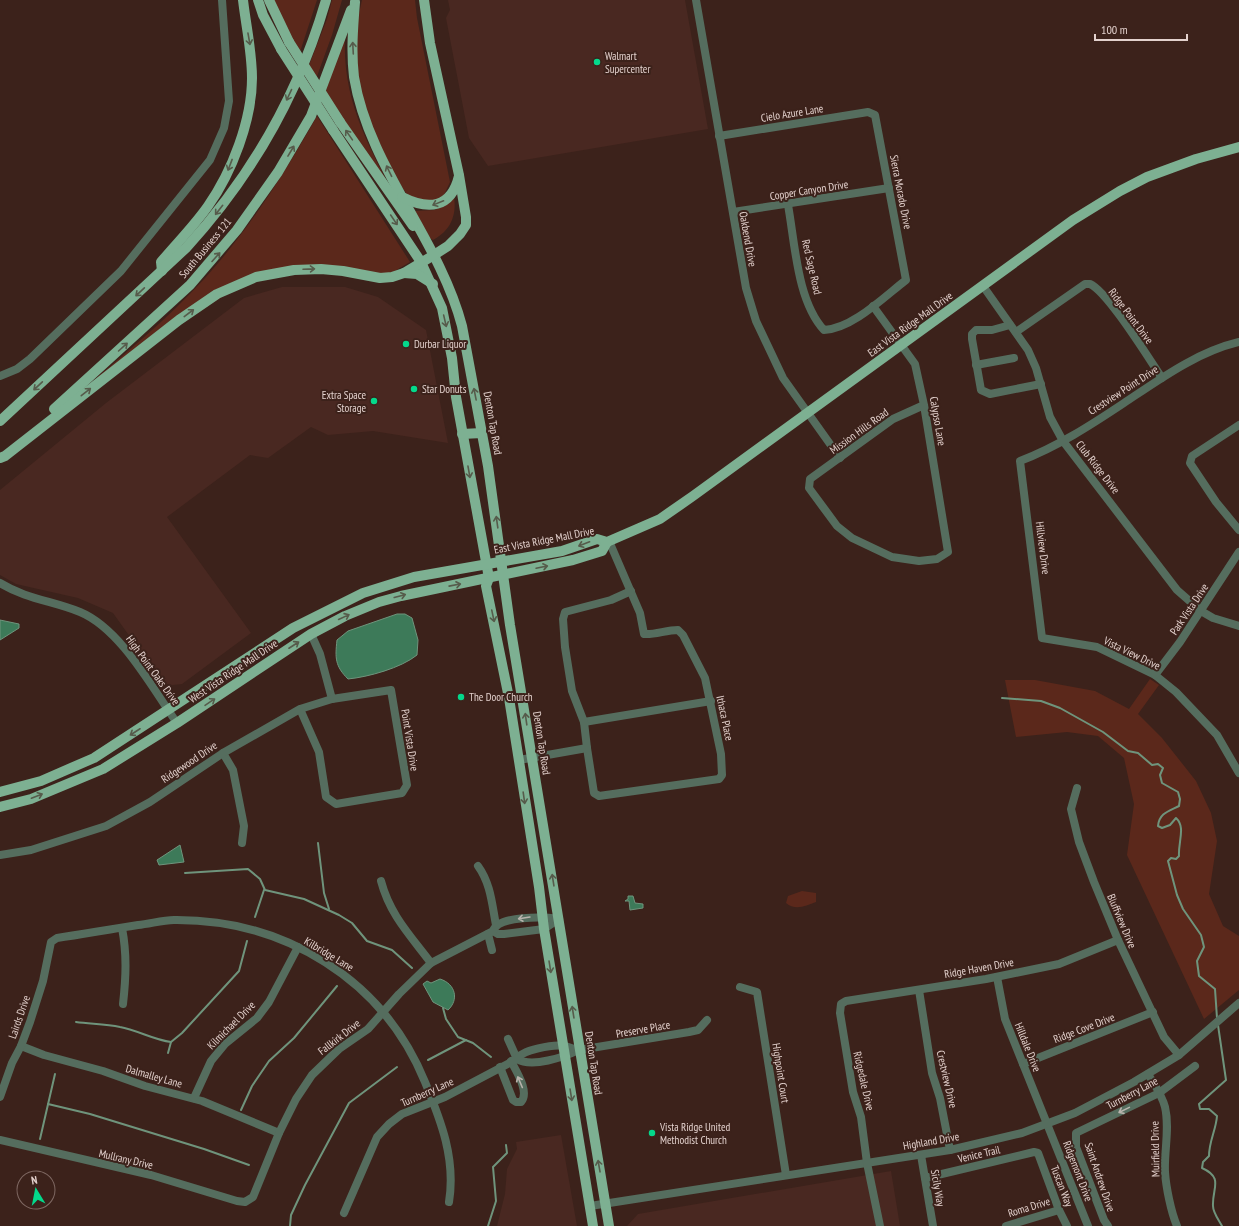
<svg xmlns="http://www.w3.org/2000/svg" width="1239" height="1226" font-family="'PT Sans Narrow',sans-serif">
<rect width="100%" height="100%" fill="#3c221b"/>
<g fill="#492821">
<path d="M 448,0 L 685,0 L 708,129 L 488,166 L 469,138 L 446,18 L 450,10 Z"/>
<path d="M 282,287 L 345,287 L 378,297 L 426,330 L 448,443 L 373,431 L 328,435 L 311,427 L 268,458 L 250,455 L 167,517 L 251,633 L 182,684 L 172,685 L 163,683 L 113,613 L 78,598 L 16,584 L 0,575 L 0,490 L 106,403 L 244,298 Z"/>
<path d="M 561,1135 L 577,1226 L 497,1226 L 505,1194 L 507,1169 L 517,1149 L 516,1142 Z"/>
<path d="M 891,1171 L 900,1226 L 627,1226 L 638,1214 Z"/>
</g>
<g fill="#5b281b">
<path d="M 271,0 L 317,0 L 299,55 Z"/>
<path d="M 332,0 L 342,0 L 332,35 L 316,79 L 308,68 L 327,19 Z"/>
<path d="M 362,0 L 415,0 L 417,18 L 450,182 L 444,195 L 432,202 L 408,196 C 376,147 351,90 356,30 C 357,20 360,10 362,0 Z"/>
<path d="M 345,33 C 342,100 366,140 395,197 L 325,93 Z"/>
<path d="M 317,116 L 410,262 L 393,272 L 384,274 L 347,269 L 253,277 L 95,379 C 138,343 183,305 219,262 C 257,217 288,167 317,116 Z"/>
<path d="M 454,197 C 457,216 450,231 433,240 L 430,238 L 415,211 L 435,210 Z"/>
<path d="M 1150,679 L 1159,685 L 1138,714 L 1162,738 L 1196,781 L 1211,813 L 1217,841 L 1209,894 L 1223,926 L 1239,936 L 1239,990 L 1204,1019 L 1127,855 L 1134,804 L 1124,758 L 1098,736 L 1067,732 L 1016,737 L 1005,680 L 1035,680 L 1095,691 L 1129,709 Z"/>
<path d="M 802,891 L 816,893 L 816,902 C 806,906 795,911 786,903 L 788,896 Z"/>
</g>
<g fill="#3d7a59" stroke="#6f947c">
<path d="M 397,614 L 405,614 L 412,618 L 418,640 L 417,655 C 401,668 368,677 348,679 C 335,666 335,658 337,640 L 348,631 Z"/>
<path d="M 0,620 L 19,624 L 19,628 L 0,640 Z"/>
<path d="M 180,845 L 184,862 L 159,865 L 157,860 Z"/>
<path d="M 628,896 L 633,896 L 635,903 L 643,904 L 643,908 L 630,910 L 629,901 L 625,901 L 628,899 Z"/>
<path d="M 440,979 C 456,984 459,1000 448,1010 L 433,1002 L 423,984 L 427,981 L 431,983 Z"/>
</g>
<g fill="none" stroke-linecap="round" stroke-linejoin="round">
<g stroke="#6f947c" stroke-width="2">
<path d="M 1002,698 L 1041,701 L 1060,708 L 1103,732 L 1128,751 L 1138,753 L 1152,765 L 1158,764 L 1163,768 L 1160,775 L 1162,783 L 1178,792 L 1180,799 L 1179,806 C 1169,811 1159,813 1158,826 L 1162,828 L 1170,825 L 1176,818 C 1186,827 1178,842 1179,856 L 1176,859 L 1171,858 L 1168,861 L 1177,895 L 1183,909 L 1201,935 L 1204,947 L 1197,961 L 1199,976 L 1215,989 L 1217,1018"/>
<path d="M 318,843 L 324,893 L 329,909"/>
<path d="M 185,873 L 248,869 L 260,879 L 265,890 L 304,899 L 339,915 L 352,923 L 367,941 L 392,950 L 412,968"/>
<path d="M 255,917 L 264,890"/>
<path d="M 443,1008 L 446,1019 L 458,1037 L 473,1043 L 491,1057"/>
<path d="M 76,1022 C 90,1024 105,1024 120,1027 C 137,1030 154,1040 171,1042"/>
<path d="M 1218,1025 L 1226,1080 L 1199,1104 L 1200,1109 L 1209,1109 L 1217,1116 C 1216,1130 1209,1141 1209,1156 L 1203,1162 L 1202,1168 C 1224,1178 1212,1188 1213,1206 C 1213,1213 1219,1220 1222,1226"/>
<path d="M 168,1053 L 171,1042 L 182,1033 L 239,971 L 247,941"/>
<path d="M 428,1060 L 466,1040"/>
<path d="M 48,1104 L 90,1114 L 204,1149 L 249,1165"/>
<path d="M 241,1110 L 252,1086 L 269,1061 L 294,1038 L 337,986"/>
<path d="M 40,1139 L 55,1074"/>
<path d="M 290,1226 L 291,1215 L 305,1185 L 349,1103 L 397,1067"/>
<path d="M 488,1226 L 496,1201 L 493,1167 L 507,1153 L 506,1145"/>
</g>
<g stroke="#556d5e" stroke-width="8">
<path d="M 696,0 L 746,288 L 756,321 L 783,378 L 840,458"/>
<path d="M 719,136 L 868,112 L 875,115 L 906,280 C 884,297 852,329 824,330 C 797,301 795,243 788,205"/>
<path d="M 733,212 L 889,188"/>
<path d="M 983,286 L 1028,350 L 1036,368 L 1050,417 L 1063,441 L 1177,590 L 1201,611 L 1213,618 L 1239,626"/>
<path d="M 873,306 L 915,364 L 924,405 L 948,552 L 937,559 L 919,561 L 892,557 L 852,538 L 837,526 L 809,488 L 810,479 L 893,419 L 924,405"/>
<path d="M 1010,325 L 992,330 L 976,330 L 972,334 L 972,339 L 981,390 L 990,394 L 1041,384"/>
<path d="M 1016,332 L 1085,284 L 1090,284 C 1108,292 1149,359 1162,378"/>
<path d="M 1239,342 C 1197,352 1160,379 1124,403 C 1091,425 1057,447 1020,461 L 1042,638 L 1097,647 L 1155,675 L 1176,692 L 1217,735 L 1239,773"/>
<path d="M 976,365 L 1014,358"/>
<path d="M 0,376 L 17,369 L 30,359 L 121,271 L 210,160 L 224,128 L 229,101 L 222,0"/>
<path d="M 1239,425 L 1192,456 L 1190,463 L 1216,502 L 1239,530"/>
<path d="M 0,583 C 26,599 53,601 80,612 C 121,629 152,688 177,723"/>
<path d="M 311,634 L 320,654 L 332,699"/>
<path d="M 1155,675 L 1180,642 L 1239,552"/>
<path d="M 584,722 L 711,701"/>
<path d="M 587,748 L 594,793 L 599,796 L 719,779 L 722,775 L 721,754 L 705,678 L 683,635 L 678,630 C 666,630 655,635 644,634 L 640,613 L 609,541"/>
<path d="M 223,753 L 233,770 L 244,826 L 242,843"/>
<path d="M 519,760 L 587,748 L 584,722 L 572,691 L 565,647 L 563,619 L 565,612 L 611,600 L 631,591"/>
<path d="M 1077,788 L 1071,809 L 1079,842 L 1094,882 L 1118,940 L 1164,1037 L 1179,1055"/>
<path d="M 0,855 L 31,850 L 106,826 L 150,802 L 223,753 L 300,709 L 332,699 L 391,690 L 407,785 L 402,793 L 336,804 L 326,797 L 319,752 L 300,709"/>
<path d="M 478,866 C 491,884 492,905 496,925"/>
<path d="M 381,881 C 390,915 410,935 431,963"/>
<path d="M 122,928 C 127,954 126,977 123,1004"/>
<path d="M 493,931 L 498,934 L 504,934 L 544,929 L 559,919"/>
<path d="M 488,934 L 492,950"/>
<path d="M 997,977 L 1005,1019 L 1088,1226"/>
<path d="M 740,987 L 757,992 L 786,1175"/>
<path d="M 919,990 L 932,1073 L 940,1098 L 950,1150"/>
<path d="M 508,1039 L 517,1059 C 532,1068 564,1057 579,1050 L 689,1032 L 698,1030 L 707,1020"/>
<path d="M 21,1046 L 44,1055 L 103,1071 L 145,1086 L 202,1101 L 279,1133"/>
<path d="M 1023,1064 L 1153,1012"/>
<path d="M 500,1067 L 513,1100 L 516,1102 L 521,1102 C 530,1092 516,1071 511,1061"/>
<path d="M 1148,1074 C 1154,1084 1162,1095 1165,1107 C 1170,1128 1164,1151 1165,1172 C 1166,1187 1171,1212 1177,1226"/>
<path d="M 0,1097 L 12,1063 L 21,1046 L 30,1022 L 43,981 L 51,942 L 57,938 C 84,934 111,929 138,925 C 150,924 162,920 174,920 C 284,919 383,979 425,1082 C 441,1121 456,1159 449,1202"/>
<path d="M 194,1098 L 211,1061 L 225,1044 L 257,1018 L 269,1002 L 298,947"/>
<path d="M 0,1140 L 151,1175 L 237,1201 L 245,1202 L 253,1197 L 279,1133 L 296,1099 L 312,1075 L 339,1049 L 368,1029 L 399,994 L 431,963 L 493,931 C 498,915 545,917 559,919"/>
<path d="M 921,1155 L 933,1226"/>
<path d="M 925,1178 L 1034,1152 L 1038,1153 L 1059,1210 L 1067,1226"/>
<path d="M 590,1206 L 950,1150 L 1022,1133 L 1075,1113 L 1134,1082 L 1179,1055 L 1239,1003"/>
<path d="M 344,1213 L 377,1137 L 389,1124 L 402,1114 L 445,1097 L 517,1059 C 521,1050 554,1044 564,1046 C 569,1047 574,1049 579,1050"/>
<path d="M 880,1226 L 867,1163 L 861,1117 L 853,1092 L 840,1013 L 841,1004 L 846,1001 L 986,979 L 1059,964 L 1118,940"/>
<path d="M 1006,1226 L 1059,1210"/>
<path d="M 1108,1226 L 1104,1220 L 1076,1147 L 1076,1133 L 1159,1093 L 1195,1066"/>
</g>
<g stroke="#7db092" stroke-width="10">
<path d="M 258,0 L 263,15 L 281,49"/>
<path d="M 269,0 L 289,42"/>
<path d="M 355,2 C 353,27 351,52 354,77 C 369,168 439,238 462,326 L 488,466 L 510,625 L 609,1226"/>
<path d="M 340,122 L 413,226"/>
<path d="M 333,130 L 421,262 L 442,308 L 452,358 L 456,397 L 489,578 L 486,586 L 509,698 L 539,887 L 544,929 L 593,1226"/>
<path d="M 402,197 C 428,210 451,209 459,176"/>
<path d="M 162,271 L 161,262 C 176,244 194,226 208,206 C 232,172 252,120 252,78 C 252,52 246,26 243,0"/>
<path d="M 404,273 L 417,274 L 433,284"/>
<path d="M 54,409 L 190,285 L 237,230 L 278,172 L 311,116 L 351,10"/>
<path d="M 0,421 L 186,248 C 251,177 299,93 326,0"/>
<path d="M 462,434 L 482,433"/>
<path d="M 0,458 L 5,456 L 179,320 L 217,294 L 256,277 L 294,270 L 321,269 L 343,271 L 380,278 L 392,277 L 404,273 L 434,255 L 448,246 L 460,234 L 466,225 L 466,217 L 459,175 L 430,43 L 424,0"/>
<path d="M 0,792 L 41,781 L 94,758 L 293,628 L 363,593 L 414,577 L 562,551 L 597,539 L 607,542 L 660,519 L 693,496 L 1073,220 L 1120,191 L 1147,177 L 1196,159 L 1239,147"/>
<path d="M 0,807 L 31,799 L 103,769 L 177,723 L 311,634 L 345,616 L 379,602 L 401,596 L 573,560 L 602,551 L 607,542"/>
</g>
<g stroke="#7db092" stroke-width="10">
<path d="M 289,42 L 340,122"/>
<path d="M 281,49 L 333,130"/>
</g>
</g>
<defs><path id="oneway-shaft" d="M-6 0H5M1.5-3L5.5 0L1.5 3" fill="none" stroke-width="1.6" stroke-linecap="round" stroke-linejoin="round"/></defs>
<g stroke="#565b4b">
<use href="#oneway-shaft" transform="translate(249 39) rotate(80)"/>
<use href="#oneway-shaft" transform="translate(353 48) rotate(-93)"/>
<use href="#oneway-shaft" transform="translate(289 95) rotate(115)"/>
<use href="#oneway-shaft" transform="translate(349 135) rotate(-125)"/>
<use href="#oneway-shaft" transform="translate(291 151) rotate(-59)"/>
<use href="#oneway-shaft" transform="translate(230 165) rotate(111)"/>
<use href="#oneway-shaft" transform="translate(389 171) rotate(-116)"/>
<use href="#oneway-shaft" transform="translate(438 203) rotate(158)"/>
<use href="#oneway-shaft" transform="translate(219 210) rotate(128)"/>
<use href="#oneway-shaft" transform="translate(394 220) rotate(56)"/>
<use href="#oneway-shaft" transform="translate(216 257) rotate(-48)"/>
<use href="#oneway-shaft" transform="translate(309 269) rotate(-2)"/>
<use href="#oneway-shaft" transform="translate(140 292) rotate(137)"/>
<use href="#oneway-shaft" transform="translate(189 313) rotate(-37)"/>
<use href="#oneway-shaft" transform="translate(445 321) rotate(77)"/>
<use href="#oneway-shaft" transform="translate(123 347) rotate(-42)"/>
<use href="#oneway-shaft" transform="translate(38 386) rotate(137)"/>
<use href="#oneway-shaft" transform="translate(86 392) rotate(-38)"/>
<use href="#oneway-shaft" transform="translate(475 394) rotate(-101)"/>
<use href="#oneway-shaft" transform="translate(469 472) rotate(80)"/>
<use href="#oneway-shaft" transform="translate(497 522) rotate(-98)"/>
<use href="#oneway-shaft" transform="translate(584 544) rotate(159)"/>
<use href="#oneway-shaft" transform="translate(542 567) rotate(-12)"/>
<use href="#oneway-shaft" transform="translate(455 585) rotate(-11)"/>
<use href="#oneway-shaft" transform="translate(400 596) rotate(-15)"/>
<use href="#oneway-shaft" transform="translate(493 616) rotate(78)"/>
<use href="#oneway-shaft" transform="translate(344 617) rotate(-25)"/>
<use href="#oneway-shaft" transform="translate(294 645) rotate(-33)"/>
<use href="#oneway-shaft" transform="translate(210 702) rotate(-34)"/>
<use href="#oneway-shaft" transform="translate(526 719) rotate(-98)"/>
<use href="#oneway-shaft" transform="translate(135 732) rotate(147)"/>
<use href="#oneway-shaft" transform="translate(37 796) rotate(-21)"/>
<use href="#oneway-shaft" transform="translate(524 798) rotate(82)"/>
<use href="#oneway-shaft" transform="translate(553 880) rotate(-99)"/>
<use href="#oneway-shaft" transform="translate(550 967) rotate(81)"/>
<use href="#oneway-shaft" transform="translate(573 1012) rotate(-99)"/>
<use href="#oneway-shaft" transform="translate(571 1095) rotate(81)"/>
<use href="#oneway-shaft" transform="translate(599 1166) rotate(-100)"/>
</g>
<g stroke="#b8b3ac">
<use href="#oneway-shaft" transform="translate(524 918) rotate(171)"/>
<use href="#oneway-shaft" transform="translate(520 1082) rotate(-113)"/>
<use href="#oneway-shaft" transform="translate(1124 1110) rotate(154)"/>
</g>
<g fill="#04d98b" stroke="#3c221b" stroke-width="1.5">
<circle cx="597" cy="62" r="4"/>
<circle cx="406" cy="344" r="4"/>
<circle cx="414" cy="389" r="4"/>
<circle cx="374" cy="401" r="4"/>
<circle cx="461" cy="697" r="4"/>
<circle cx="652" cy="1133" r="4"/>
</g>
<g text-anchor="middle" dominant-baseline="central" stroke-width="4" stroke-linejoin="round" paint-order="stroke">
<g font-size="11" fill="#e3d1cd" stroke="#3c221b" text-anchor="start">
<text x="605" y="56">Walmart<tspan x="605" dy="13">Supercenter</tspan></text>
<text x="414" y="344">Durbar Liquor</text>
<text x="422" y="389">Star Donuts</text>
<text x="366" y="395" text-anchor="end">Extra Space<tspan x="366" dy="13">Storage</tspan></text>
<text x="469" y="697">The Door Church</text>
<text x="660" y="1127">Vista Ridge United<tspan x="660" dy="13">Methodist Church</tspan></text>
</g>
<g font-size="11" fill="#e3d1cd" stroke="#3c221b">
<text transform="translate(792 113) rotate(-9)">Cielo Azure Lane</text>
<text transform="translate(809 190) rotate(-9)">Copper Canyon Drive</text>
<text transform="translate(901 192) rotate(79)">Sierra Morado Drive</text>
<text transform="translate(748 239) rotate(80)">Oakbend Drive</text>
<text transform="translate(205 248) rotate(-50)">South Business 121</text>
<text transform="translate(812 267) rotate(77)">Red Sage Road</text>
<text transform="translate(1131 316) rotate(53)">Ridge Point Drive</text>
<text transform="translate(910 324) rotate(-36)">East Vista Ridge Mall Drive</text>
<text transform="translate(1123 390) rotate(-33)">Crestview Point Drive</text>
<text transform="translate(938 421) rotate(80)">Calypso Lane</text>
<text transform="translate(493 423) rotate(80)">Denton Tap Road</text>
<text transform="translate(859 431) rotate(-36)">Mission Hills Road</text>
<text transform="translate(1098 467) rotate(52)">Club Ridge Drive</text>
<text transform="translate(544 540) rotate(-11)">East Vista Ridge Mall Drive</text>
<text transform="translate(1043 548) rotate(83)">Hillview Drive</text>
<text transform="translate(1189 609) rotate(-56)">Park Vista Drive</text>
<text transform="translate(1132 653) rotate(26)">Vista View Drive</text>
<text transform="translate(153 670) rotate(54)">High Point Oaks Drive</text>
<text transform="translate(233 671) rotate(-34)">West Vista Ridge Mall Drive</text>
<text transform="translate(725 718) rotate(78)">Ithaca Place</text>
<text transform="translate(410 740) rotate(81)">Point Vista Drive</text>
<text transform="translate(542 743) rotate(81)">Denton Tap Road</text>
<text transform="translate(189 762) rotate(-34)">Ridgewood Drive</text>
<text transform="translate(1122 921) rotate(67)">Bluffview Drive</text>
<text transform="translate(329 954) rotate(31)">Kilbridge Lane</text>
<text transform="translate(979 968) rotate(-10)">Ridge Haven Drive</text>
<text transform="translate(19 1017) rotate(-71)">Lairds Drive</text>
<text transform="translate(231 1025) rotate(-45)">Kilmichael Drive</text>
<text transform="translate(1084 1028) rotate(-21)">Ridge Cove Drive</text>
<text transform="translate(643 1029) rotate(-10)">Preserve Place</text>
<text transform="translate(339 1037) rotate(-38)">Fallkirk Drive</text>
<text transform="translate(1028 1047) rotate(68)">Hilldale Drive</text>
<text transform="translate(594 1063) rotate(81)">Denton Tap Road</text>
<text transform="translate(781 1073) rotate(81)">Highpoint Court</text>
<text transform="translate(154 1076) rotate(16)">Dalmalley Lane</text>
<text transform="translate(947 1079) rotate(77)">Crestview Drive</text>
<text transform="translate(864 1081) rotate(77)">Ridgedale Drive</text>
<text transform="translate(427 1092) rotate(-24)">Turnberry Lane</text>
<text transform="translate(1132 1093) rotate(-28)">Turnberry Lane</text>
<text transform="translate(931 1141) rotate(-10)">Highland Drive</text>
<text transform="translate(1155 1149) rotate(-91)">Muirfield Drive</text>
<text transform="translate(979 1154) rotate(-13)">Venice Trail</text>
<text transform="translate(126 1159) rotate(13)">Mullrany Drive</text>
<text transform="translate(1078 1171) rotate(69)">Ridgemont Drive</text>
<text transform="translate(1100 1177) rotate(71)">Saint Andrew Drive</text>
<text transform="translate(1062 1186) rotate(69)">Tuscan Way</text>
<text transform="translate(938 1188) rotate(80)">Sicily Way</text>
<text transform="translate(1029 1207) rotate(-17)">Roma Drive</text>
</g>
</g>
<g transform="translate(36 1190) rotate(350)"><circle r="19" fill="#3c221b" stroke="#7f6862"/>
<path d="M0-3L7 15L0 10L-7 15Z" fill="#04d98b"/>
<text y="-6" font-size="11" font-weight="bold" text-anchor="middle" fill="#e3d1cd">N</text>
</g>
<path d="M1095 34v6h92v-6" fill="none" stroke="#e3d1cd" stroke-width="2"/>
<text x="1101" y="34" font-size="12" fill="#e3d1cd" stroke="#3c221b" stroke-width="3" paint-order="stroke">100 m</text>
</svg>
